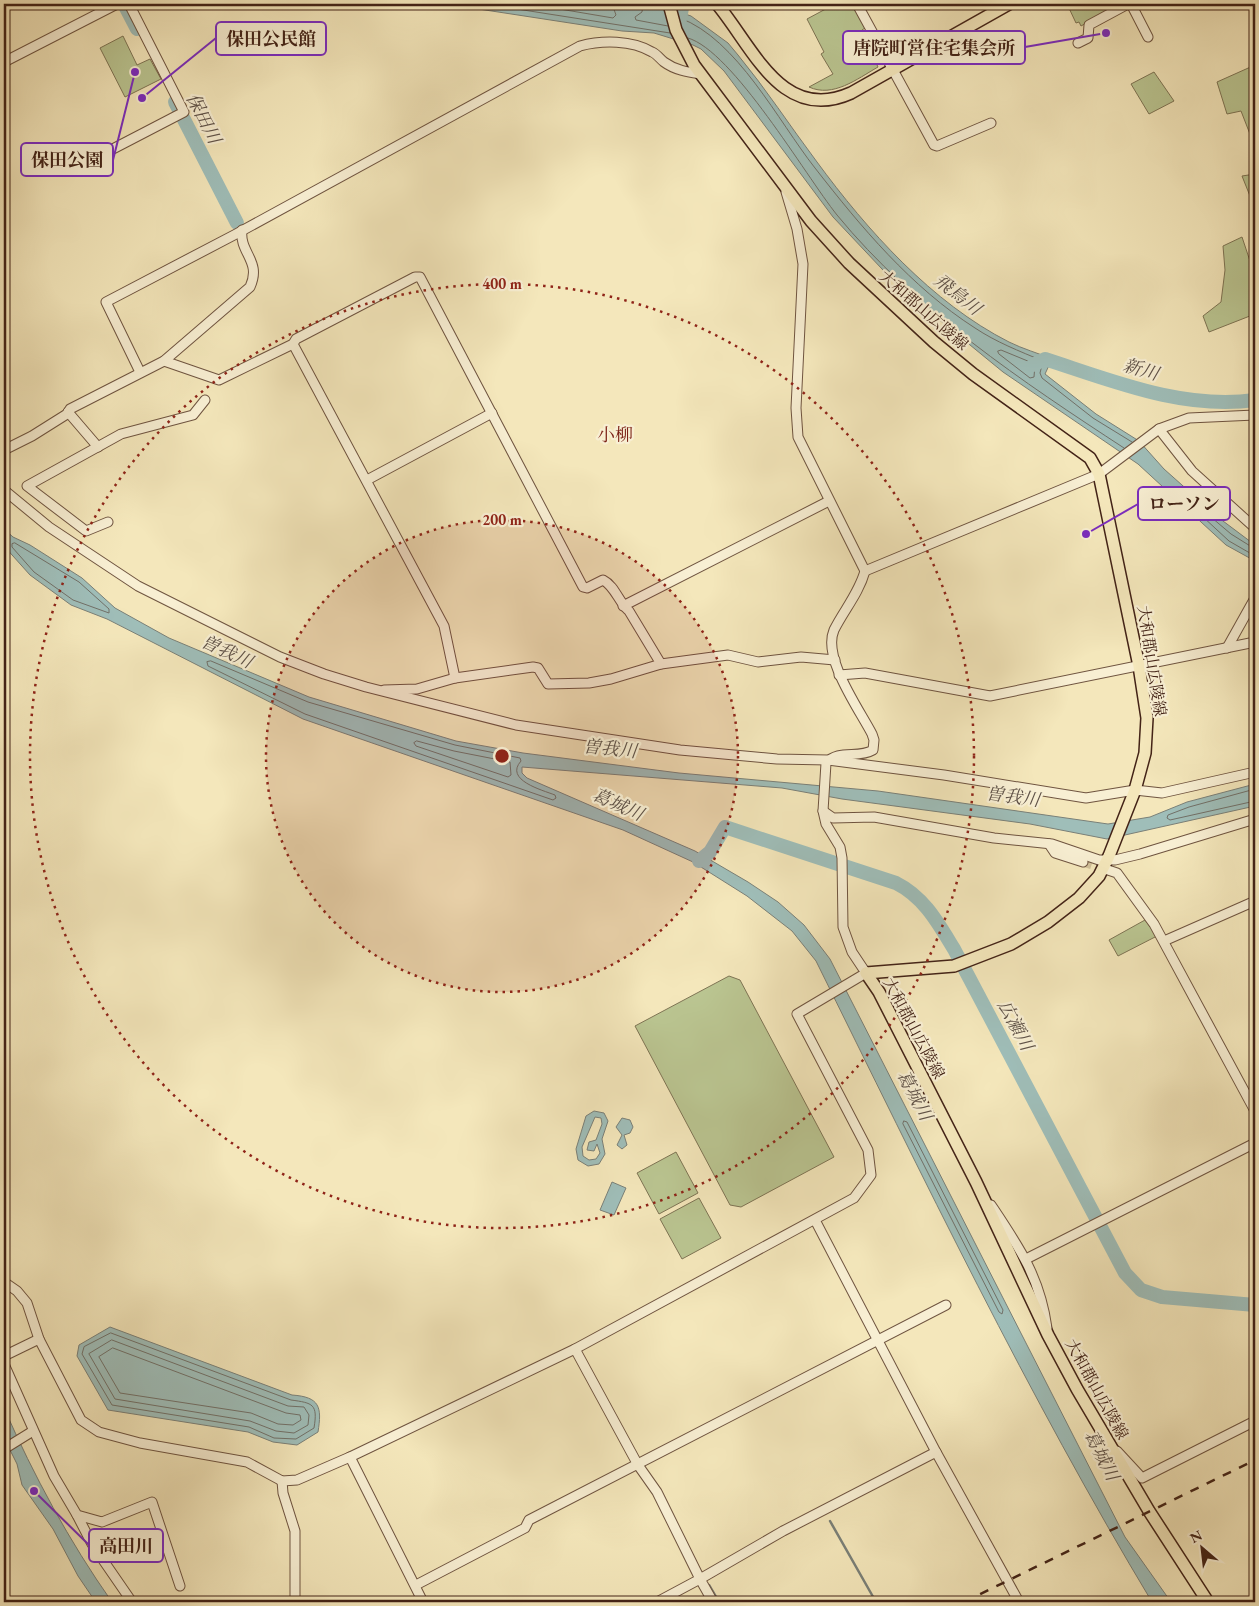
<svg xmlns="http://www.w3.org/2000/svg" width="1259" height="1606" font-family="'EB Garamond','Noto Serif JP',serif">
<rect width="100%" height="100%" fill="#f4e7bb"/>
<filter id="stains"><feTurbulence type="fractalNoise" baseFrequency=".004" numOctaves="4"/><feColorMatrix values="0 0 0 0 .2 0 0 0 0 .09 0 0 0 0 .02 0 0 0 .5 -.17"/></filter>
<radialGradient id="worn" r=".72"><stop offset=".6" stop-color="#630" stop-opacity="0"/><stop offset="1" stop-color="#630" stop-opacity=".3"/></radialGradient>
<g fill="#bac591" stroke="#7e7454">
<path d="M 835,4 L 852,4 L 865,28 L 862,30 L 881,63 L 877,65 L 878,67 C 857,79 833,98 809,87 L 833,74 L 821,54 L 824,52 L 807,19 Z"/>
<path d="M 1071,4 L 1120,4 L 1081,26 L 1079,22 L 1076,23 L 1068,6 Z"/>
<path d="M 123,36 L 137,65 L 150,59 L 161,79 L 125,97 L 100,48 Z"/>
<path d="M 1255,65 L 1255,147 L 1241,111 L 1227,114 L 1217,82 Z"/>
<path d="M 1154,72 L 1174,101 L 1149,114 L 1131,84 Z"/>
<path d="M 1255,174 L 1255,194 L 1250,196 L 1242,176 Z"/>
<path d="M 1242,237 L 1255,276 L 1255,314 L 1209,332 L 1203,316 L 1221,302 L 1225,270 L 1223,246 Z"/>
<path d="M 1145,920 L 1157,936 L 1118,956 L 1109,940 Z"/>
<path d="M 729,976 L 740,980 L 834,1157 L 741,1207 L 730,1205 L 635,1026 Z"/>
<path d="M 676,1152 L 698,1193 L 659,1214 L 637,1173 Z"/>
<path d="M 699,1198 L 721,1238 L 682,1259 L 660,1219 Z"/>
</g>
<g fill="#9fbeb9" stroke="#7a8078" fill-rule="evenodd">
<path d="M 446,4 L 603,4 L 629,7 L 638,4 L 659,5 L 691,16 L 728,43 L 738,55 C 766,89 790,126 817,162 C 867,230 932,303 1009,342 C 1023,349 1038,353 1052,359 L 1045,374 L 1096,414 L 1139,441 L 1164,469 L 1219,518 L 1255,545 L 1255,561 L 1226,545 L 1138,464 L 1003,372 L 898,286 L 833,217 L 724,71 L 701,49 L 693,45 L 654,33 L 622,31 Z"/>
<path d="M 4,529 L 13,537 L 30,545 L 82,578 L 115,608 L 169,638 L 309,697 L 456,741 L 523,753 L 679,773 L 878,791 L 1108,824 L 1150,817 L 1187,802 L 1255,784 L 1255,806 L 1107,839 L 1030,824 L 842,799 L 782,788 L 522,767 L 522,773 L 527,778 L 695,851 L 748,882 L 778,902 L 804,925 L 830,959 L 1125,1537 L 1171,1602 L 1152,1602 C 1028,1396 923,1177 816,961 L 792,931 L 747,896 L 693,862 L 623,830 L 303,719 L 107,619 L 71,605 L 30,575 L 4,546 Z"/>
<path d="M 594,1111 L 604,1113 L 608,1121 L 602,1139 L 605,1154 L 599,1164 L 588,1166 L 578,1160 L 576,1149 L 586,1116 ZM 595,1117 L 601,1118 L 602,1124 L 596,1140 L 589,1142 L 587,1150 L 594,1151 L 597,1144 L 600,1153 L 596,1159 L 589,1160 L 583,1156 L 582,1147 Z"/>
<path d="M 622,1118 L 630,1120 L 633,1127 L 630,1133 L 624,1135 L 627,1145 L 622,1149 L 617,1145 L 622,1135 L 616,1127 Z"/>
<path d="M 612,1182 L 626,1188 L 614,1215 L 600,1210 Z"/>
<path d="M 110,1327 L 292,1395 C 320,1397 322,1407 318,1432 L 297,1445 L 273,1442 L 248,1432 L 108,1410 L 77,1356 L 79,1345 Z"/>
<path d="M 4,1408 C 34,1476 69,1541 112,1602 L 95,1601 L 78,1576 L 53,1529 L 22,1485 L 17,1464 L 4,1438 Z"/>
</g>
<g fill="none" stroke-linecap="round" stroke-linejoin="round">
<g stroke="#717068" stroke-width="1">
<path d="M 485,4 L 670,33"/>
<path d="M 530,4 L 613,18 L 616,15 L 612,4"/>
<path d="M 643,4 L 642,12 L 635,17 L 636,20 L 668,26"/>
<path d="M 680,18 C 737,39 778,121 815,168 C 861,227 911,287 975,328 C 996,342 1019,351 1043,361 L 1040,373 L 1042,378 L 1093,418 L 1132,442"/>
<path d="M 688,38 C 733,51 805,175 837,215 C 915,310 1023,382 1124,448"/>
<path d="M 998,351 L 1001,350 L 1035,364 L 1034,377 L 1030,378 L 999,354 Z"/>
<path d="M 15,543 L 79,582 L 109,609 L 109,613 L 73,600 L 34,572 L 12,547 L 12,544 Z"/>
<path d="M 1255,549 L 1231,534 L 1205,512 L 1202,513 L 1202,516 L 1229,541 L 1255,556"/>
<path d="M 211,661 L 308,702 L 455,745 L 520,758 L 521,761 C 504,780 542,790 555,795 L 556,798 L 553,800 L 305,714 L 208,666 L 207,662 Z"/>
<path d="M 417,741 L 454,751 L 510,762 L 511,775 L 508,777 L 416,746 L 414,743 Z"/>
<path d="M 1255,789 L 1189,807 L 1168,815 L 1167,818 L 1170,820 L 1255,801"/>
<path d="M 904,1121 L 907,1122 L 1003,1310 L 1002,1314 L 999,1312 L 903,1124 Z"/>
<path d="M 111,1333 L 291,1400 C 313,1403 318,1404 314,1428 L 296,1439 L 274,1438 L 249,1427 L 112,1405 L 82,1354 L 84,1347 Z"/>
<path d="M 112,1340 L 288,1406 L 304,1407 L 309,1415 L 308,1425 L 294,1433 L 276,1431 L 250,1421 L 115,1399 L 89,1354 Z"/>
<path d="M 113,1348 L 286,1413 L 300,1415 L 301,1420 L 293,1425 L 278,1424 L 251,1413 L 120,1393 L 99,1357 Z"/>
</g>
<g stroke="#7a8078" stroke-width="2.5">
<path d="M 830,1521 L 876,1602"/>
<path d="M 709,1585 L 719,1602"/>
</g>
<g stroke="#9fbeb9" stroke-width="14">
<path d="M 124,4 L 137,29"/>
<path d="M 679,24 L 682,8"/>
<path d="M 175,102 L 237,223"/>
<path d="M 1033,365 L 1045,359 C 1113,381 1183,410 1255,400"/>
<path d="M 699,861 L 710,852 L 725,827 L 896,883 C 924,897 938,923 954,949 L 1125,1273 L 1141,1290 L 1162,1297 L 1255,1305"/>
</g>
<path stroke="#d1c09a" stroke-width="9" stroke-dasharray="9 4.5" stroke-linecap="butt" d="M 1083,862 L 1105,869"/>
<defs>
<g id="minor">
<path d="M 857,4 L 934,145 L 937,146 L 991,123"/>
<path d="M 1131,4 L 1148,37"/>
<path d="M 1078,43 L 1088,38 L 1089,25 L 1128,4"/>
<path d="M 4,62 L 117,4"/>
<path d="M 80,166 L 184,112 L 129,4"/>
<path d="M 786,192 L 797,229 L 803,264 L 796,408 L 798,437 L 865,571 L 1099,474 L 1159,429 L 1189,418 L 1255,415"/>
<path d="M 293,344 L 444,626 L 455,678"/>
<path d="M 164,361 L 219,380 L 293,344 L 296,339 L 415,277 L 420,277 L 583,587 L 587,588 L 603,580 C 615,586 619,603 629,611 L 661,664"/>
<path d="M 140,372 L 106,302 L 236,234 L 580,46 C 602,40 632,40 652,52 C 657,54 660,59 664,62 C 675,70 687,72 701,74"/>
<path d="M 68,412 L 98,447"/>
<path d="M 1159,429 L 1192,471 L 1255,528"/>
<path d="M 4,450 L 32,436 L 67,414 L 70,409 L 164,361 L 250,287 C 262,261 239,253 242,230"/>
<path d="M 367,480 L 492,413"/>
<path d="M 4,490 L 49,527 L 138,586 L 280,657 L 324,674 L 366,687 L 516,725 L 680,750 L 777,759 L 828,760 L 944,775 L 1086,798 L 1135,790 L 1162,793 L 1255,772"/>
<path d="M 108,522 L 86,531 L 27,486 L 121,434 L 193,415 L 205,400"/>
<path d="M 623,606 L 829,501"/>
<path d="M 1227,648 L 1255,598"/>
<path d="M 839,675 L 865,673 L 990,696 L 1255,642"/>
<path d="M 384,690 L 417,689 L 455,678 L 533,667 L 538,668 L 548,684 L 589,683 L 611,679 L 661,664 L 728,655 L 758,662 L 801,657 L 835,660"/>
<path d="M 823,811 L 833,818 L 874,817 L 994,838 L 1052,844 L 1099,860 L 1115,860 L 1140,854 L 1255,819"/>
<path d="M 1049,844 L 1055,853 L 1083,862"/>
<path d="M 1105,869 L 1117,873 L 1154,924 L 1255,1111"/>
<path d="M 1164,941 L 1255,901"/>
<path d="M 991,1205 C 1019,1247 1040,1277 1047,1328"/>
<path d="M 815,1220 L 936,1452 L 1019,1602"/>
<path d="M 1026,1259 L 1255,1143"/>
<path d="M 4,1282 L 17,1291 L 27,1303 L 39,1339 L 81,1420 L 99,1432 L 140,1443 L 247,1462 L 282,1481 L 297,1480 L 350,1457 L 575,1349 L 854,1198 L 871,1175 L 868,1150 L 797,1014 L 866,973 L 852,952 L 843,927 L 842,858 L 840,847 L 826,824 L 823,811 L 826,763 C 839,749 858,759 873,750 L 874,740 L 872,734 C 859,709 822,658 834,630 C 844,610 859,593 865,571"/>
<path d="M 575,1349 L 638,1465 L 657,1492 L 700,1579 L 657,1602"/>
<path d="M 4,1356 L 39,1339"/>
<path d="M 4,1364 L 54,1476 L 77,1515 L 102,1522 L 152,1502 L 180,1586"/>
<path d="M 4,1449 L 33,1431"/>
<path d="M 1117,1451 L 1142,1478 L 1255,1421"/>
<path d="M 350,1457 L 423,1602"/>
<path d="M 282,1481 L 283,1493 L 295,1531 L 295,1602"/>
<path d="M 77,1515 L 92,1544 L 132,1602"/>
<path d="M 416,1585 L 525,1528 L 529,1520 L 946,1305"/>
<path d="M 713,1602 L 700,1579 L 783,1531 L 936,1452"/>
</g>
<g id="major">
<path d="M 669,4 L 676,30 L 694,65 L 811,221 L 849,263 L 934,342 L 973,374 L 1090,458 L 1099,474 L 1139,666 L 1147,718 L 1145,753 L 1135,790 L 1109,856 L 1099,876 L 1079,898 L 1048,922 L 1011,944 L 954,966 L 866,973"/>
<path d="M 717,4 C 753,47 782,124 851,93 L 1009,4"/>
<path d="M 866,973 L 879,992 L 976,1182 L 1048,1335 L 1077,1389 L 1149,1511 L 1208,1602"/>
</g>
</defs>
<use href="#minor" stroke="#6f5440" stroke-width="11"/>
<use href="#major" stroke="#432317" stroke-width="14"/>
<use href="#minor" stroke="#f8efd3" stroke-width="9"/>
<use href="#major" stroke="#f4e7bb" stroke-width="11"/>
<path stroke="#432317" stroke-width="2.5" stroke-dasharray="9 9" stroke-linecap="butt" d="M 964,1602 L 1255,1460"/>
</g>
<circle cx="502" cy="756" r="236" fill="#8f2418" fill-opacity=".12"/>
<g fill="none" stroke="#8f2418" stroke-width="2.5" stroke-dasharray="2.5 5">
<circle cx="502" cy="756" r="236"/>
<circle cx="502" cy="756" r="472"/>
</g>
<g text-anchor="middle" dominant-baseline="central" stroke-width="4.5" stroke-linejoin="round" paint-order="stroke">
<g font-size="16" fill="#432317" stroke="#f8efd3">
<text transform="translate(924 310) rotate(41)">大和郡山広陵線</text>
<text transform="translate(1152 661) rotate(81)">大和郡山広陵線</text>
<text transform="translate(914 1028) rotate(62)">大和郡山広陵線</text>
<text transform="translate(1097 1389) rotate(61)">大和郡山広陵線</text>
</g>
<g font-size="18" font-style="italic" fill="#5f5248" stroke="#f8efd3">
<text transform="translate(204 118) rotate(63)">保田川</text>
<text transform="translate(958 294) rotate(38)">飛鳥川</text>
<text transform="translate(1141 369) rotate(16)">新川</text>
<text transform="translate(227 651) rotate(25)">曽我川</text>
<text transform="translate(610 748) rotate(6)">曽我川</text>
<text transform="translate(1013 796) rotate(8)">曽我川</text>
<text transform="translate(618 804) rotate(24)">葛城川</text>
<text transform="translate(1016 1025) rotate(62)">広瀬川</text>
<text transform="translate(915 1095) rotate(62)">葛城川</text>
<text transform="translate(1102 1455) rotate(63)">葛城川</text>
</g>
<g font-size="18" fill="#7a1f14" stroke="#f8efd3">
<text x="615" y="434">小柳</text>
</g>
</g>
<circle cx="502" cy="756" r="8" fill="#8f2418" stroke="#f8efd3" stroke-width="2.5"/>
<g font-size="15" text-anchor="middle" font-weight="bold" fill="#8f2418" stroke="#f8efd3" stroke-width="4.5" stroke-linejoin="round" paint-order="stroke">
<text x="502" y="289">400 m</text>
<text x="502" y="525">200 m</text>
</g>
<path fill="none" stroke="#7b2cbf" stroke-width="2" d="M142 98L216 38M1106 33L1025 47M135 72L113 160M1086 534L1138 504M34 1491L89 1545"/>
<g fill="#7b2cbf" stroke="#f8efd3" stroke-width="2">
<circle cx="142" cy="98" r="5"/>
<circle cx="1106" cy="33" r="5"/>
<circle cx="135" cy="72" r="5"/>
<circle cx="1086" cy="534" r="5"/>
<circle cx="34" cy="1491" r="5"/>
</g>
<g fill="#f8efd3" stroke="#7b2cbf" stroke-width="2">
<rect x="216" y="22" width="110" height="33" rx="5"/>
<rect x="843" y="31" width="182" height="33" rx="5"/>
<rect x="21" y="143" width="92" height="33" rx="5"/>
<rect x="1138" y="487" width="92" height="33" rx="5"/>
<rect x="89" y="1529" width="74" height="33" rx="5"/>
</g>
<g font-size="18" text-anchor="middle" font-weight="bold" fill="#432317">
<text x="271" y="45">保田公民館</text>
<text x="934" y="54">唐院町営住宅集会所</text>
<text x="67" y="166">保田公園</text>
<text x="1184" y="510">ローソン</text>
<text x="126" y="1552">高田川</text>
</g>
<rect width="1259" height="1606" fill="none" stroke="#f4e7bb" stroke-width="20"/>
<rect x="5" y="5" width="1249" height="1596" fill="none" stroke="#432317" stroke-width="2.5"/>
<rect x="10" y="10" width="1239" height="1586" fill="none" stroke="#432317"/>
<g transform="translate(1202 1548) rotate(332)" stroke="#f8efd3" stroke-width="4" paint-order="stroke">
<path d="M0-4L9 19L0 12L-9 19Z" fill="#432317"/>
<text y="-8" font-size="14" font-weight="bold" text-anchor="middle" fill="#432317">N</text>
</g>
<rect width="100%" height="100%" filter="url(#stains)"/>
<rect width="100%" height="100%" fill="url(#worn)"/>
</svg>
